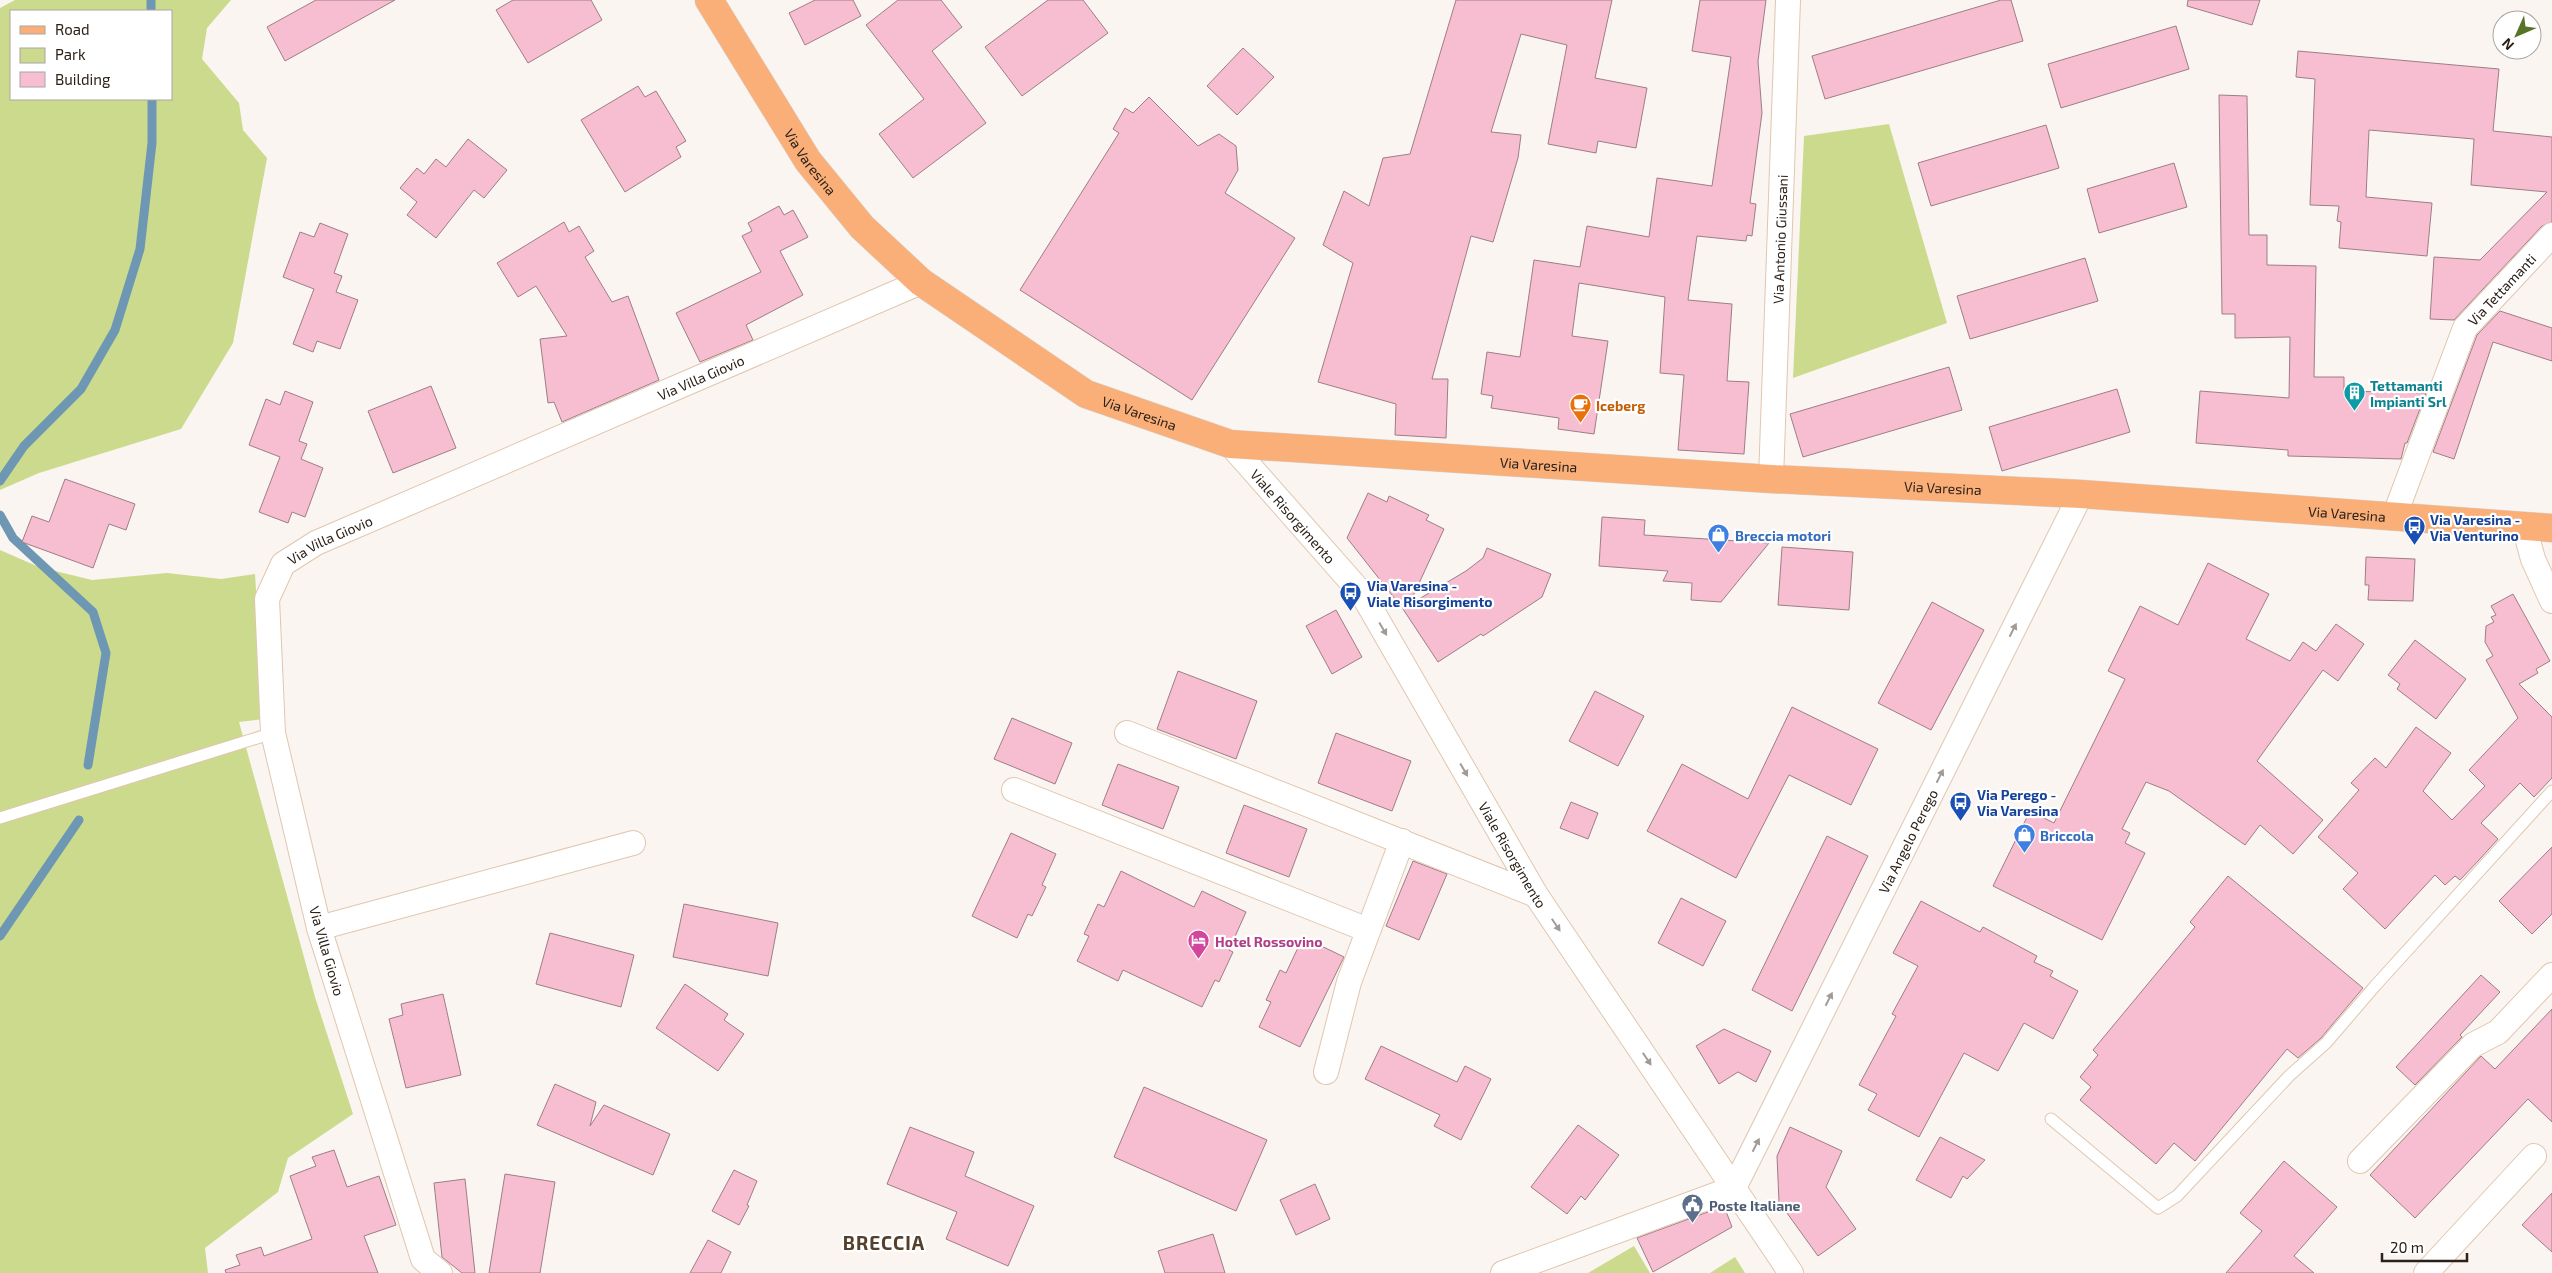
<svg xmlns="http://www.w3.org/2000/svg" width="2552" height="1273" font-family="'Exo 2',sans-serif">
<rect width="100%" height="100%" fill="#fbf5f1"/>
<g fill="#ccda8e" fill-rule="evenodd">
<path d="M 15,0 L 231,0 L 207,28 L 202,59 L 239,103 L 243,130 L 267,158 L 233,343 L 181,429 L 39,473 L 0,490 L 0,8 ZM 171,11 L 171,99 L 11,99 L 11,11 Z"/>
<path d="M 1889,124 L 1947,323 L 1793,378 L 1804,136 Z"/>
<path d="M 0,550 L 39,567 L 92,580 L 167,573 L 221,579 L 255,574 L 264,719 L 239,722 L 315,997 L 353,1114 L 288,1158 L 278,1192 L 205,1248 L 208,1273 L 0,1273 Z"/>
<path d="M 1634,1246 L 1650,1273 L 1588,1273 Z"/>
<path d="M 1735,1257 L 1745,1273 L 1710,1273 Z"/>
</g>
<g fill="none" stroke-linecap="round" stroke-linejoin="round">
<g stroke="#6d97b3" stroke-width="9">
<path d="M 151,0 L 151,11"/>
<path d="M 0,481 L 24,446 L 81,389 L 115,330 L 140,249 L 152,143 L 152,99"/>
<path d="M 0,515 L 13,538 L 93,612 L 106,653 L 88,765"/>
<path d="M 0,936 L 79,820"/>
</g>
</g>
<g fill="#f6bed0" stroke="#9f7d87">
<path d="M 316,0 L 395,0 L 285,61 L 267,27 Z"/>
<path d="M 513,0 L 591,0 L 602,20 L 528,63 L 496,10 Z"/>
<path d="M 815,0 L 853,0 L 861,16 L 805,45 L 789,13 Z"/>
<path d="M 898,0 L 941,0 L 962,27 L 932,51 L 986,123 L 913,178 L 879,134 L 924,99 L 866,25 Z"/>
<path d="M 1048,0 L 1083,0 L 1108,33 L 1022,96 L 985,47 Z"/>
<path d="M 1456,0 L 1612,0 L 1595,78 L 1647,88 L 1636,148 L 1598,141 L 1596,153 L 1548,144 L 1567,45 L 1521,34 L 1491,132 L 1521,135 L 1518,158 L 1493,242 L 1471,236 L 1432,379 L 1448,379 L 1446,438 L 1395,435 L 1396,404 L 1318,382 L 1353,263 L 1323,245 L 1344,191 L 1369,206 L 1383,158 L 1410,154 Z"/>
<path d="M 1700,0 L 1766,0 L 1758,61 L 1762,113 L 1750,203 L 1756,204 L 1752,236 L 1747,235 L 1746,241 L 1697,236 L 1688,300 L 1732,304 L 1727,381 L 1749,382 L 1744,454 L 1678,450 L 1684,375 L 1660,373 L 1665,297 L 1579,283 L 1572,336 L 1608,341 L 1594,434 L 1558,429 L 1559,418 L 1491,408 L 1493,396 L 1481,394 L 1487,352 L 1520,357 L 1534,260 L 1580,267 L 1587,226 L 1649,237 L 1657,178 L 1712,186 L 1731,57 L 1692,51 Z"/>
<path d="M 2001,0 L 2011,0 L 2023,41 L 1825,99 L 1812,56 Z"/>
<path d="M 2188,0 L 2260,0 L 2252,25 L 2187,6 Z"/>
<path d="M 2176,26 L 2189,69 L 2061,108 L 2048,64 Z"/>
<path d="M 1243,48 L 1274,77 L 1237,115 L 1207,86 Z"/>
<path d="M 2298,51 L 2499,69 L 2493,131 L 2552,137 L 2552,222 L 2542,226 L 2454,320 L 2430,319 L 2434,257 L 2480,260 L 2547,192 L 2471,185 L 2474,139 L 2369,130 L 2366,197 L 2432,203 L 2427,256 L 2339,248 L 2341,222 L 2337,221 L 2339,206 L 2310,205 L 2315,79 L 2296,77 Z"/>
<path d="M 638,86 L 645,97 L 656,91 L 686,141 L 676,147 L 681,157 L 625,192 L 581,120 Z"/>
<path d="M 2219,95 L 2247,96 L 2249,235 L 2267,235 L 2267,265 L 2316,266 L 2314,377 L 2344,377 L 2344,391 L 2426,393 L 2407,443 L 2405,443 L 2401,459 L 2288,456 L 2288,450 L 2196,443 L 2200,391 L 2289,398 L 2290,337 L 2235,338 L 2235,314 L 2222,314 Z"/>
<path d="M 1149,97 L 1198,146 L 1219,134 L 1236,146 L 1238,170 L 1225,193 L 1295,238 L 1192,400 L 1020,290 L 1119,133 L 1113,129 L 1125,108 L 1133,113 Z"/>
<path d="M 2046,125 L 2059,168 L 1931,206 L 1918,163 Z"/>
<path d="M 468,139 L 507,170 L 484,198 L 474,190 L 436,238 L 407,215 L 417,202 L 400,188 L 417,168 L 424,174 L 436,159 L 446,167 Z"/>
<path d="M 2174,163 L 2187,207 L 2099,233 L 2087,189 Z"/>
<path d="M 779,206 L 784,215 L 793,210 L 808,237 L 780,251 L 803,295 L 746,325 L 753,340 L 700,362 L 676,313 L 761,272 L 742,236 L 752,231 L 748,223 Z"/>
<path d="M 564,222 L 569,232 L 579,226 L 594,251 L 585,257 L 612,302 L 628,296 L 659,380 L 562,422 L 554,402 L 548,403 L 540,339 L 567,336 L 536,286 L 518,297 L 497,263 Z"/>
<path d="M 320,223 L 348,234 L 334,273 L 342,276 L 336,292 L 358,300 L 340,349 L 317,341 L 313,352 L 293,344 L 314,289 L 283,277 L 300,232 L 314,237 Z"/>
<path d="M 2085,258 L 2098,301 L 1970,339 L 1957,296 Z"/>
<path d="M 2500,311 L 2552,328 L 2552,361 L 2493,342 L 2454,459 L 2433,452 L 2477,335 Z"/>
<path d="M 1949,367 L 1962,410 L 1803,457 L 1790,414 Z"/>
<path d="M 431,386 L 456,448 L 393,473 L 368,411 Z"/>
<path d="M 2117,389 L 2130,432 L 2002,471 L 1989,427 Z"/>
<path d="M 285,391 L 313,402 L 299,441 L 307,444 L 301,459 L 323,468 L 305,517 L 292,512 L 288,523 L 259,512 L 280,457 L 249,445 L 266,399 L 280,405 Z"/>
<path d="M 65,479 L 135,504 L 126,530 L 109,524 L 93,568 L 22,542 L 32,516 L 49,522 Z"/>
<path d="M 1368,493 L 1387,502 L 1389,496 L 1429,515 L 1426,520 L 1444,529 L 1409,605 L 1466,571 L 1483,558 L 1487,548 L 1551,574 L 1542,597 L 1483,636 L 1481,634 L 1438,662 L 1403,609 L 1347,538 Z"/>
<path d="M 1602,517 L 1645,520 L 1644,535 L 1769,543 L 1721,602 L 1691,600 L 1692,583 L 1663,581 L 1668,571 L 1599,566 Z"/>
<path d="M 1782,547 L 1853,552 L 1849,610 L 1778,605 Z"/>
<path d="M 2366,557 L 2415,559 L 2413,601 L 2368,600 L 2369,585 L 2365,585 Z"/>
<path d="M 2208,563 L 2269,594 L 2246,639 L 2290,661 L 2303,642 L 2316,651 L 2336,624 L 2364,644 L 2338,681 L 2323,670 L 2257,761 L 2323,820 L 2293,854 L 2260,825 L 2245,845 L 2169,791 L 2146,782 L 2122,829 L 2130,833 L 2125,843 L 2145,853 L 2102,940 L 1993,886 L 2030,811 L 2054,823 L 2125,679 L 2108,671 L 2140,606 L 2178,625 Z"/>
<path d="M 2513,594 L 2550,661 L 2536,669 L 2538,673 L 2519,684 L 2552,717 L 2552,778 L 2534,797 L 2520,783 L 2481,823 L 2498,839 L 2479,860 L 2460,880 L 2455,876 L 2445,885 L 2435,875 L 2385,929 L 2343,889 L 2358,873 L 2318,837 L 2359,790 L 2351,783 L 2375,758 L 2386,768 L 2416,727 L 2451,753 L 2423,791 L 2452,820 L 2485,786 L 2469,770 L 2518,718 L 2486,660 L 2493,656 L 2485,642 L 2486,626 L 2494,622 L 2491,617 L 2496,615 L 2491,606 Z"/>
<path d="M 1932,602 L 1984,630 L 1931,730 L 1878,703 Z"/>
<path d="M 1336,610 L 1362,657 L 1332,674 L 1306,626 Z"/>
<path d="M 2415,640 L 2466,679 L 2436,719 L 2397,689 L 2400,684 L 2388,675 Z"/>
<path d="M 1178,671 L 1257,701 L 1236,759 L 1157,729 Z"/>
<path d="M 1595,691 L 1644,716 L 1618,766 L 1569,741 Z"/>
<path d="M 1792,707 L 1878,749 L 1851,805 L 1789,775 L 1736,878 L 1647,831 L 1682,764 L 1748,799 Z"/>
<path d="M 1012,718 L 1072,743 L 1055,784 L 994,759 Z"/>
<path d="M 1336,733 L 1411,761 L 1392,811 L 1318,783 Z"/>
<path d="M 1118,764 L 1179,787 L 1163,829 L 1102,805 Z"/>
<path d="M 1571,802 L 1598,813 L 1588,839 L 1560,828 Z"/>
<path d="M 1244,805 L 1307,829 L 1289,877 L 1226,853 Z"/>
<path d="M 1011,833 L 1056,854 L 1042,885 L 1046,887 L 1032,916 L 1028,914 L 1017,938 L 972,916 Z"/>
<path d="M 1827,836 L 1868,856 L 1792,1011 L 1752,990 Z"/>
<path d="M 2552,847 L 2552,914 L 2532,934 L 2499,901 Z"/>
<path d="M 1413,861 L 1447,874 L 1419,940 L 1386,926 Z"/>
<path d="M 1121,871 L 1194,907 L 1202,891 L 1246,912 L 1229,950 L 1233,952 L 1219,982 L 1215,980 L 1202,1007 L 1123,970 L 1118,981 L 1077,961 L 1089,936 L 1084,934 L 1098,904 L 1104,907 Z"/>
<path d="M 2228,876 L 2363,988 L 2321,1038 L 2298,1058 L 2287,1049 L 2195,1161 L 2174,1143 L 2156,1164 L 2080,1100 L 2091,1087 L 2080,1077 L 2098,1055 L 2093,1050 L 2195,927 L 2190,922 Z"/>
<path d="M 1681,898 L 1726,921 L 1703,966 L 1658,943 Z"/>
<path d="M 1921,901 L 1980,932 L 1983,927 L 2037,956 L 2034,962 L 2053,971 L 2050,976 L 2078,991 L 2053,1039 L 2024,1023 L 1998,1071 L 1964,1053 L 1919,1137 L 1868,1110 L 1877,1094 L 1859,1085 L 1896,1016 L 1892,1014 L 1918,966 L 1893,953 Z"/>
<path d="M 684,904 L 778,923 L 768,976 L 673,957 Z"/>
<path d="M 550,933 L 634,955 L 621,1007 L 536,984 Z"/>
<path d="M 1303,937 L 1344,957 L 1300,1047 L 1259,1027 L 1271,1002 L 1266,1000 L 1280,970 L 1286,973 Z"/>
<path d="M 2481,975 L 2500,992 L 2460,1035 L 2462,1037 L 2415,1085 L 2396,1067 Z"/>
<path d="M 685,984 L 728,1014 L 724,1020 L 744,1034 L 718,1071 L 656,1028 Z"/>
<path d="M 443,994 L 461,1075 L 406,1088 L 389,1019 L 403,1015 L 401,1004 Z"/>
<path d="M 2552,1009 L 2552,1122 L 2528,1099 L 2415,1218 L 2370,1175 L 2481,1056 L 2495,1069 Z"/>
<path d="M 1724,1029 L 1771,1051 L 1756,1082 L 1738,1072 L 1719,1084 L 1696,1046 Z"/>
<path d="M 1381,1046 L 1457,1082 L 1465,1066 L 1491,1079 L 1461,1140 L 1434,1126 L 1440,1115 L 1365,1079 Z"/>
<path d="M 555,1084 L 596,1102 L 590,1126 L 604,1105 L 670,1134 L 653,1175 L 537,1125 Z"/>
<path d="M 1144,1087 L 1267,1140 L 1236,1211 L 1114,1157 Z"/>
<path d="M 1578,1125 L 1619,1155 L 1585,1200 L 1581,1196 L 1567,1214 L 1531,1187 Z"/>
<path d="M 910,1127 L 974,1152 L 965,1176 L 1034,1206 L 1008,1266 L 946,1239 L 957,1212 L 887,1184 Z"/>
<path d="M 1790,1127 L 1842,1151 L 1826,1187 L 1856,1229 L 1818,1256 L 1779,1202 L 1777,1156 Z"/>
<path d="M 1940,1137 L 1985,1160 L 1967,1179 L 1963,1176 L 1951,1198 L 1916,1180 Z"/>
<path d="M 334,1150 L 347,1187 L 379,1176 L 396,1225 L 364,1236 L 378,1273 L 226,1273 L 225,1270 L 240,1265 L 236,1255 L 261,1247 L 264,1256 L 312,1239 L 290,1176 L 316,1166 L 312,1157 Z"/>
<path d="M 2284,1161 L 2337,1207 L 2294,1256 L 2314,1273 L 2226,1273 L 2262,1231 L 2240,1213 Z"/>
<path d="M 734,1170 L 757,1181 L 747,1205 L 749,1206 L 739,1225 L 712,1211 Z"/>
<path d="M 505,1174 L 555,1182 L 540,1273 L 489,1273 Z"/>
<path d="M 465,1179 L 475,1273 L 462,1273 L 442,1257 L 434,1183 Z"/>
<path d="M 1315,1184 L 1330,1219 L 1296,1235 L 1280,1200 Z"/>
<path d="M 2552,1193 L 2552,1252 L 2522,1225 Z"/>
<path d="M 1724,1206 L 1732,1227 L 1653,1272 L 1637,1238 Z"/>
<path d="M 1213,1234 L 1225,1273 L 1165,1273 L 1158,1251 Z"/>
<path d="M 708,1240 L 731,1252 L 721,1273 L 690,1273 Z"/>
</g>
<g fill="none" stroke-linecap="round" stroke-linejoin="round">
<defs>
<g id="lane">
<path d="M 0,818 L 273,733"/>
<path d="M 2051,1119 L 2158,1208 L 2177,1196 L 2289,1076 L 2326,1043 L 2375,986 L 2552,791"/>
</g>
<g id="street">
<path id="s1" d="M 1230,444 L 1363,595 L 1536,895 L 1791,1273"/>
<path id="s2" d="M 1771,479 L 1788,0"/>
<path id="s3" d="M 2394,517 L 2465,328 L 2552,235"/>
<path d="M 2524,526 L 2533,559 L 2552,601"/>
<path d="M 1127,733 L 1536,895"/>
<path d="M 1014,790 L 1368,930"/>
<path d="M 319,928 L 633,843"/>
<path d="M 1326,1072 L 1349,982 L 1402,841"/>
<path d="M 2360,1161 L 2473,1045 L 2498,1032 L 2552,975"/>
<path id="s4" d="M 1734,1188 L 2081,494"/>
<path id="s5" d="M 440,1273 L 423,1259 L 319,928 L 273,733 L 267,599 L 283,564 L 316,543 L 921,282"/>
<path d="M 1503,1273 L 1734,1188"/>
<path d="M 2426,1273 L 2534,1156"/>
</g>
<g id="primary">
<path id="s6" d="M 709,0 L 808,161 L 862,227 L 921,282 L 1086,394 L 1230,444 L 1771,479 L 2081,494 L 2552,528"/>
</g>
</defs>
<use href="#lane" stroke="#e0c6ae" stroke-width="13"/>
<use href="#street" stroke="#e0c6ae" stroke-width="26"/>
<use href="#primary" stroke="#d5d3d1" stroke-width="29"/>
<use href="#lane" stroke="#fff" stroke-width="11"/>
<use href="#street" stroke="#fff" stroke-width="24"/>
<use href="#primary" stroke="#faaf79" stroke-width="28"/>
</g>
<defs><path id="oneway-solid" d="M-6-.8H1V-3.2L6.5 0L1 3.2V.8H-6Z" transform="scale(1.25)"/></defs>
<g fill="#a09b97">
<use href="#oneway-solid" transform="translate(1383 629) rotate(60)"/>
<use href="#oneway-solid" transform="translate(2013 630) rotate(-63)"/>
<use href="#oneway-solid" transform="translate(1464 770) rotate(60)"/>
<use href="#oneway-solid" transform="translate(1940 776) rotate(-63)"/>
<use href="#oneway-solid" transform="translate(1556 925) rotate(56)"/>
<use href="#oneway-solid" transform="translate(1829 999) rotate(-63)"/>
<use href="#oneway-solid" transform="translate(1647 1059) rotate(56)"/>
<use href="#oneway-solid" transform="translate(1756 1145) rotate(-63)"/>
</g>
<defs>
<symbol id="building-pin" viewBox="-11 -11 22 30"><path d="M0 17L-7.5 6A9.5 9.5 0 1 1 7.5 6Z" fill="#0f9aa8" stroke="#fff"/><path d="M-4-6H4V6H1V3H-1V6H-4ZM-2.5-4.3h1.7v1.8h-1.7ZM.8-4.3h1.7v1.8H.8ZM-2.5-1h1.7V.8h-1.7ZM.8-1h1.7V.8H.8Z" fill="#fff"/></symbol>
<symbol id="cafe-pin" viewBox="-11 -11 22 30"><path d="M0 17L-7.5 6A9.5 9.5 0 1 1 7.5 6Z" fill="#e8710a" stroke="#fff"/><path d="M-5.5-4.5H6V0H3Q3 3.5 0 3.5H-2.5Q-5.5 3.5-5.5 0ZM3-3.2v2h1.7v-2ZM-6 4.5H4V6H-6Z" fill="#fff"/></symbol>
<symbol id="bus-pin" viewBox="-11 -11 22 30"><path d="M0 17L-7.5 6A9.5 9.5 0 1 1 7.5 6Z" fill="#1a4fb4" stroke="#fff"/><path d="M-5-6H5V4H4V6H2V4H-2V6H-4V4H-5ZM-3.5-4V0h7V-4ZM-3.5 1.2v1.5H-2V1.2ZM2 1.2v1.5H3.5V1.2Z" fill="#fff"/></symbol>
<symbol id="shop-pin" viewBox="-11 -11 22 30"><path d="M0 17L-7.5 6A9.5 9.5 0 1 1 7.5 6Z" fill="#3f7fe0" stroke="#fff"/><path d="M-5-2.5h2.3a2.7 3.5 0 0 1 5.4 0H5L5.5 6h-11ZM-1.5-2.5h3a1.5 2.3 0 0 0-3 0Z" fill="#fff"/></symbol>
<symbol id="hotel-pin" viewBox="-11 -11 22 30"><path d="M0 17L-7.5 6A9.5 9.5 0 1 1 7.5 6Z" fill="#d1479c" stroke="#fff"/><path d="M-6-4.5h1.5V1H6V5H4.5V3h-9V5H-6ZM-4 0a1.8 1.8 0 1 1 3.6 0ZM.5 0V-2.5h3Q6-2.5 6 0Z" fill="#fff"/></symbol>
<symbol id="civic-pin" viewBox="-11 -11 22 30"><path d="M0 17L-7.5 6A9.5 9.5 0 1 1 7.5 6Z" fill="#5c6f8a" stroke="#fff"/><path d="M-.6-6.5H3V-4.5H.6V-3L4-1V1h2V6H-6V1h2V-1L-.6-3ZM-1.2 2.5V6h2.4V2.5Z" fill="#fff"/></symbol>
</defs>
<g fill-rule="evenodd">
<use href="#building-pin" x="2342" y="380" width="25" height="34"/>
<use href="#cafe-pin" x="1568" y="392" width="25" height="34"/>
<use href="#bus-pin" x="2402" y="514" width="25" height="34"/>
<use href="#shop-pin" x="1706" y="522" width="25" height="34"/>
<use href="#bus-pin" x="1338" y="580" width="25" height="34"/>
<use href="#bus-pin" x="1948" y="790" width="25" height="34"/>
<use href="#shop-pin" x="2012" y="822" width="25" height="34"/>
<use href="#hotel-pin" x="1186" y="928" width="25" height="34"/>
<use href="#civic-pin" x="1680" y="1192" width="25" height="34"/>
</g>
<g text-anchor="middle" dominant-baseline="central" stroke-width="4.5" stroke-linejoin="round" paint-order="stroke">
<g font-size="14" fill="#2b2118" stroke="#fff">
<text stroke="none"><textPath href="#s6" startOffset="191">Via Varesina</textPath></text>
<text stroke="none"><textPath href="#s2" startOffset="240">Via Antonio Giussani</textPath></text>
<text stroke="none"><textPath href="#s3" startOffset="255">Via Tettamanti</textPath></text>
<text stroke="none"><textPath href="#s5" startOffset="1200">Via Villa Giovio</textPath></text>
<text stroke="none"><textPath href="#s6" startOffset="611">Via Varesina</textPath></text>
<text stroke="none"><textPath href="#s6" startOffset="1016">Via Varesina</textPath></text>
<text stroke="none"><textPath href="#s6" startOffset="1421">Via Varesina</textPath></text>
<text stroke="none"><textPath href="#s6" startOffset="1826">Via Varesina</textPath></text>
<text stroke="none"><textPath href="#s1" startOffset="96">Viale Risorgimento</textPath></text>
<text stroke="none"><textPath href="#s5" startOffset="795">Via Villa Giovio</textPath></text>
<text stroke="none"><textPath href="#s4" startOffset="388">Via Angelo Perego</textPath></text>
<text stroke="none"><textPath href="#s1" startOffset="501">Viale Risorgimento</textPath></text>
<text transform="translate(327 951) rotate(74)">Via Villa Giovio</text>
</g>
<g font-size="14" font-weight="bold" fill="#0d838f" stroke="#fff" text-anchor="start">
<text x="2370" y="385">Tettamanti<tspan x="2370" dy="16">Impianti Srl</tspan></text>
</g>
<g font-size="14" font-weight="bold" fill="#c56008" stroke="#fff" text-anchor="start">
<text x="1596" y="405">Iceberg</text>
</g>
<g font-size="14" font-weight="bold" fill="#164399" stroke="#fff" text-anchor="start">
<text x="2430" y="519">Via Varesina -<tspan x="2430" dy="16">Via Venturino</tspan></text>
<text x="1367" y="585">Via Varesina -<tspan x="1367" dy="16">Viale Risorgimento</tspan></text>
<text x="1977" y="794">Via Perego -<tspan x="1977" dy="16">Via Varesina</tspan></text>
</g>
<g font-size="14" font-weight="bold" fill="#366cbe" stroke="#fff" text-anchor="start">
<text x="1735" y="535">Breccia motori</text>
<text x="2040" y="835">Briccola</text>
</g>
<g font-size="14" font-weight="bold" fill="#b23c85" stroke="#fff" text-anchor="start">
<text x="1215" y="941">Hotel Rossovino</text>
</g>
<g font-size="14" font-weight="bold" fill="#4e5e75" stroke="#fff" text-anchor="start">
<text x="1709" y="1205">Poste Italiane</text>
</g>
<g font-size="19" font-weight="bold" letter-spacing="1" fill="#55402b" stroke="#fff">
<text x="884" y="1242">BRECCIA</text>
</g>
</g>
<rect x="10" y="10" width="162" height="90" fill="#ffffff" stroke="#aaa6a3"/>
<rect x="20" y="26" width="25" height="8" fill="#faaf79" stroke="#aaa6a3"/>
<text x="55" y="35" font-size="15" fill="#2b2118">Road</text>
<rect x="20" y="48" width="25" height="15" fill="#ccda8e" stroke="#aaa6a3"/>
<text x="55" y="60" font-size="15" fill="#2b2118">Park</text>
<rect x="20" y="72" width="25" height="15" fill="#f6bed0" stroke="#aaa6a3"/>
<text x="55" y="85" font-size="15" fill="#2b2118">Building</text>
<g transform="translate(2517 35) rotate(225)"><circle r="24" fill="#ffffff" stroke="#aaa6a3"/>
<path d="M0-4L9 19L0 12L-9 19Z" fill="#567328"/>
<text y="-8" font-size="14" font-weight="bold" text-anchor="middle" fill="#2b2118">N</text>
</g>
<path d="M2382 1253v8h85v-8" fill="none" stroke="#2b2118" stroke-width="2.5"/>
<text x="2390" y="1253" font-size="15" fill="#2b2118" stroke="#ffffff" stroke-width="4" paint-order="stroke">20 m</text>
</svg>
